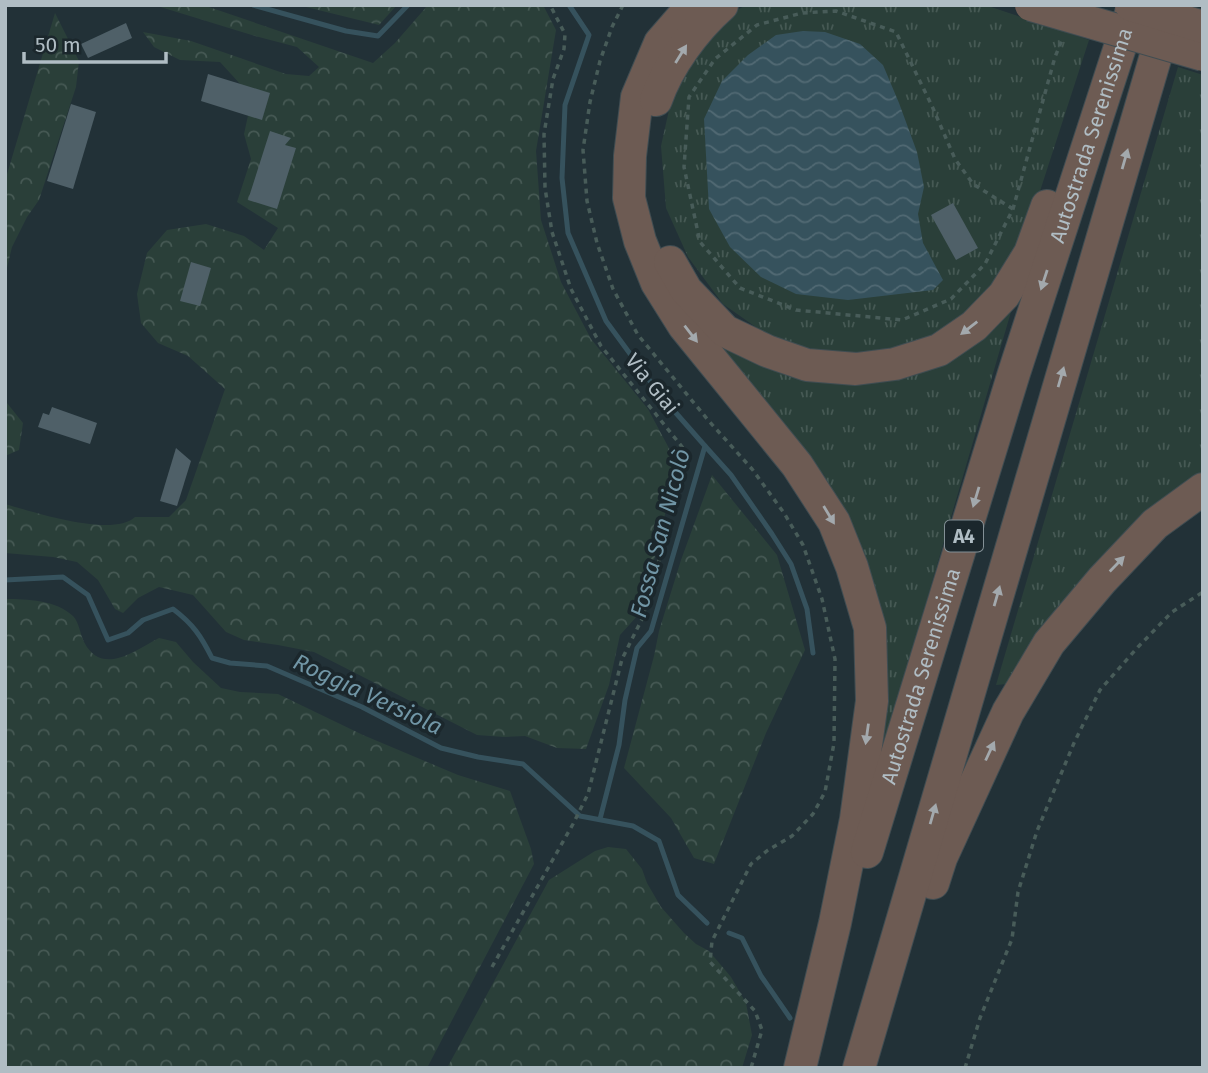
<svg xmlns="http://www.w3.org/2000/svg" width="1208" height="1073" font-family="'Fira Sans',sans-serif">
<defs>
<pattern id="grass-tufts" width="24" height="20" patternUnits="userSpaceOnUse" patternTransform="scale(1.75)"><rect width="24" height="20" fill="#2a3f39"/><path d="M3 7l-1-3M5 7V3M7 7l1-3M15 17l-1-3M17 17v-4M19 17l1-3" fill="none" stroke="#465954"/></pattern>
<pattern id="forest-crowns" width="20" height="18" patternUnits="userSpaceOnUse" patternTransform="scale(1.75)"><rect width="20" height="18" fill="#2a3f39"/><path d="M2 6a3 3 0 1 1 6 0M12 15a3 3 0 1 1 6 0" fill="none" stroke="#465954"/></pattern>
<pattern id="water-waves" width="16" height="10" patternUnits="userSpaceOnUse" patternTransform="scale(1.75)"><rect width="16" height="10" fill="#36525d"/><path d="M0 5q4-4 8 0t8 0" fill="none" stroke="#516973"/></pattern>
</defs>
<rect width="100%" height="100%" fill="#223137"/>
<g fill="url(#grass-tufts)">
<path d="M 746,5 L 985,5 L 1089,40 L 1017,262 L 989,299 L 939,334 L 895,350 L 831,354 L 770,337 L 723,304 L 688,257 L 666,208 L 661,146 L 677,74 L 734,12 Z"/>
<path d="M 1178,67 L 1203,75 L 1203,480 L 1017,683 L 996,685 Z"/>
<path d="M 1013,305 L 875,777 L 857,544 L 824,475 L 747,383 L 687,307 L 857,379 Z"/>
</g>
<g fill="url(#forest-crowns)">
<path d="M 154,5 L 203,5 L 373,63 L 395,43 L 428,5 L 543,5 L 556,30 L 536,151 L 541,220 L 561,282 L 591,339 L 648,409 L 671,452 L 675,473 L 649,581 L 639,614 L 620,635 L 609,685 L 586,749 L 557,748 L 525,736 L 504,737 L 477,735 L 314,652 L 278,645 L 244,640 L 226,632 L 193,595 L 159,587 L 138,598 L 123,613 L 115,609 L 98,580 L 77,562 L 53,557 L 5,553 L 5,504 C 33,512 113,538 135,517 L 169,517 L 186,500 L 225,389 L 188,356 L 158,343 L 141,323 L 137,294 L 147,253 L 167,230 L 206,224 L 244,236 L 264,250 L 278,228 L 237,202 L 251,159 L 244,134 L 252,97 L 220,62 L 180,60 L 154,47 L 143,32 L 191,41 L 286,74 L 309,76 L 319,67 L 297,47 L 255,36 Z"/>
<path d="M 298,5 L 397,5 L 379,25 Z"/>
<path d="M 55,13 L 79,61 L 76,87 L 39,200 L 27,217 L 12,247 L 5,276 L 5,181 Z"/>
<path d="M 5,403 L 7,403 L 23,423 L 19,450 L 5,456 Z"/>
<path d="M 712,475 L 777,555 L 805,650 L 766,733 L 714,864 L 694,858 L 671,818 L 624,768 L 654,656 L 659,631 L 681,560 Z"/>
<path d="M 5,599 C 27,599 56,600 73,616 C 79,622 80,634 84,642 C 102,677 136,650 159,638 L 176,642 L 193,662 L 221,688 L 240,692 L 278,694 L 363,735 L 458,775 L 510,791 L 531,849 L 534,864 L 427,1068 L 5,1068 Z"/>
<path d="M 608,847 L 626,849 L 642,869 L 647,883 L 661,907 L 684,933 L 696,944 L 709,951 L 731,977 L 746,1003 L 752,1035 L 742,1068 L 447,1068 L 549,880 L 595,851 Z"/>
</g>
<path fill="url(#water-waves)" d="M 803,31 L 825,32 L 860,44 L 883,65 L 899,103 L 917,152 L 924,187 L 918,214 L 923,243 L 943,280 L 933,290 L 848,300 L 796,294 L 761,277 L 730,247 L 709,209 L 704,119 L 722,81 L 748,55 L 776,35 Z"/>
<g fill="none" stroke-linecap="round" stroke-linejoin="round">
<g stroke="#36525d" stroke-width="5">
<path d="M 253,5 L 346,31 L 378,36 L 408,5"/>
<path d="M 569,5 L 589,35 L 565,105 L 562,178 L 568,233 L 606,321 L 661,396 L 705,446 L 651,631 L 637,648 L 625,700 L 619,745 L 600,819"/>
<path d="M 705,446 L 731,475 L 772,534 L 791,564 L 807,609 L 813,653"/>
<path d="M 5,580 L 63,577 L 88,595 L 108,640 L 128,633 L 143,620 L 173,609 C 193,624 201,636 212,658 L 230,663 L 267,666 L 362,707 L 441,748 L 478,757 L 523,764 L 580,816 L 633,826 L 659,841 L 678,895 L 707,923"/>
<path d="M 729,933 L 742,938 L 761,976 L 790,1018"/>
</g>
</g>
<g fill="#4f6068">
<path d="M 126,23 L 132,38 L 88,58 L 81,44 Z"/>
<path d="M 208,74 L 270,93 L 262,120 L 201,101 Z"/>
<path d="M 71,104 L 96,112 L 73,189 L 47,181 Z"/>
<path d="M 270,131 L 291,138 L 285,145 L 296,148 L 277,209 L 248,200 Z"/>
<path d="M 953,203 L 978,248 L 956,260 L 931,215 Z"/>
<path d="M 191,262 L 211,268 L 200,306 L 180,301 Z"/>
<path d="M 52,407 L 97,423 L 90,444 L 38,427 L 43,413 L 49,415 Z"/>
<path d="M 176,448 L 191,461 L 177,506 L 160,501 Z"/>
</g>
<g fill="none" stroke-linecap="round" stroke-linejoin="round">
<defs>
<g id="highway">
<path d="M 693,5 L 660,43 L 637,97 L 630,156 L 629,198 L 640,241 L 657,283 L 684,326 L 797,465 L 834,522 L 852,567 L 870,628 L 872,701 L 856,819 L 835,923 L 800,1068"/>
<path d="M 656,100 C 668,65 695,29 722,5"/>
<path d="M 670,262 L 686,290 L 725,331 L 767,351 L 807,365 L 856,369 L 895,364 L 939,350 L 974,326 L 1004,295 L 1030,253 L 1047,206"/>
<path id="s1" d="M 867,852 L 1014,373 L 1133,7"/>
<path d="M 933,883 L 941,858 L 1008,712 L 1049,643 L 1102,580 L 1155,524 L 1203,489"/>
<path d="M 859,1068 L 1167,18"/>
</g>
</defs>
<use href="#highway" stroke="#404d52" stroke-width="34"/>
<g stroke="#485c59" stroke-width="3.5" stroke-dasharray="5 5" stroke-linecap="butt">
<path d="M 623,5 L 612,27 L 600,61 L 590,102 L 583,150 L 587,201 L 597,243 L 613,289 L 638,335 L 708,420 L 752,469 L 784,513 L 803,545 L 822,599 L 835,659 L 834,743 L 825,792 L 813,814 L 792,836 L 768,850 L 751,864 L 712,941 L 710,962 L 755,1011 L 762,1030 L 751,1068"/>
<path d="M 1013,209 L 973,184 L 955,159 L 932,106 L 896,32 L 836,11 L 802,13 L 757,25 L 715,59 L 689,97 L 684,167 L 700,242 L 740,288 L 796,310 L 902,320 L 951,299 L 985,264 L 1013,209 L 1055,57 L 1062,40"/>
<path d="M 492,967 L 573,824 L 588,794 L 622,659 L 642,619 L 687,464 L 683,448 L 601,346 L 571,289 L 552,232 L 545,188 L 544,134 L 553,79 L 564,49 L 565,34 L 550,5"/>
<path d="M 965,1068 L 980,1018 L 1012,939 L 1018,892 L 1037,831 L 1074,743 L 1100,690 L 1138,647 L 1172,612 L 1203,592"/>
</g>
<use href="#highway" stroke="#6d5b53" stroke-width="32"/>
<defs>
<g id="highway-bridge">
<path d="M 1031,5 L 1203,55"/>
<path d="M 1131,5 L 1203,27"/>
</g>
</defs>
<use href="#highway-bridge" stroke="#404d52" stroke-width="34" stroke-linecap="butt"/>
<use href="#highway-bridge" stroke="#6d5b53" stroke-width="32"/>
</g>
<defs><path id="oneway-solid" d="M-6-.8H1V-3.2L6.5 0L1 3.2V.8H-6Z" transform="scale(1.75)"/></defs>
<g fill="#a3a9ad">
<use href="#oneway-solid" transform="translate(681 54) rotate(-58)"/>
<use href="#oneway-solid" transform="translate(1125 159) rotate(-74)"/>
<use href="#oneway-solid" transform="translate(1044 280) rotate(108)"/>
<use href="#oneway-solid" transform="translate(969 328) rotate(142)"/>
<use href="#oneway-solid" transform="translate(691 334) rotate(52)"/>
<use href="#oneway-solid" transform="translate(1061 377) rotate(-74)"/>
<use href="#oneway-solid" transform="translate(976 497) rotate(107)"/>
<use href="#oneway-solid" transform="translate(829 515) rotate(59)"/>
<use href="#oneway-solid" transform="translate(1117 564) rotate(-46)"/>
<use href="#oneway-solid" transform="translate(997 596) rotate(-74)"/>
<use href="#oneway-solid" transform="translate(867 734) rotate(98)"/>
<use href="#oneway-solid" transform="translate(990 751) rotate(-65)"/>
<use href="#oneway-solid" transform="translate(933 814) rotate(-74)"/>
</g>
<g text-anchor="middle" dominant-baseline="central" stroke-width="7" stroke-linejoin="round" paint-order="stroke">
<rect fill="#1b272c" stroke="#839096" stroke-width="2" x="945" y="520.5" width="38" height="31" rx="5"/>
<g font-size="19" font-weight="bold" fill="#b0bdc4">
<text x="964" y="536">A4</text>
</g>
<g font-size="21" fill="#b0bdc4" stroke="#1b272c">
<text stroke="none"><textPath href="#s1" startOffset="751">Autostrada Serenissima</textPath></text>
<text transform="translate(652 384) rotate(51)">Via Giai</text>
<text stroke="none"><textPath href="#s1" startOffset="184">Autostrada Serenissima</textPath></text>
</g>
<g font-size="23" font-style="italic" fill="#7196a6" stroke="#1b272c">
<text transform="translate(660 533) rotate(-75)">Fossa San Nicolò</text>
<text transform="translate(368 694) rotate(25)">Roggia Versiola</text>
</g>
</g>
<rect width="1208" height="1073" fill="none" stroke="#b0bdc4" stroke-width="14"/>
<path d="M24 52v10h142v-10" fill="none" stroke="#b0bdc4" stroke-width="3.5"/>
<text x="35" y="52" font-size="21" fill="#b0bdc4" stroke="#1b272c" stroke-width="5" paint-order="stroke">50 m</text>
</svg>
